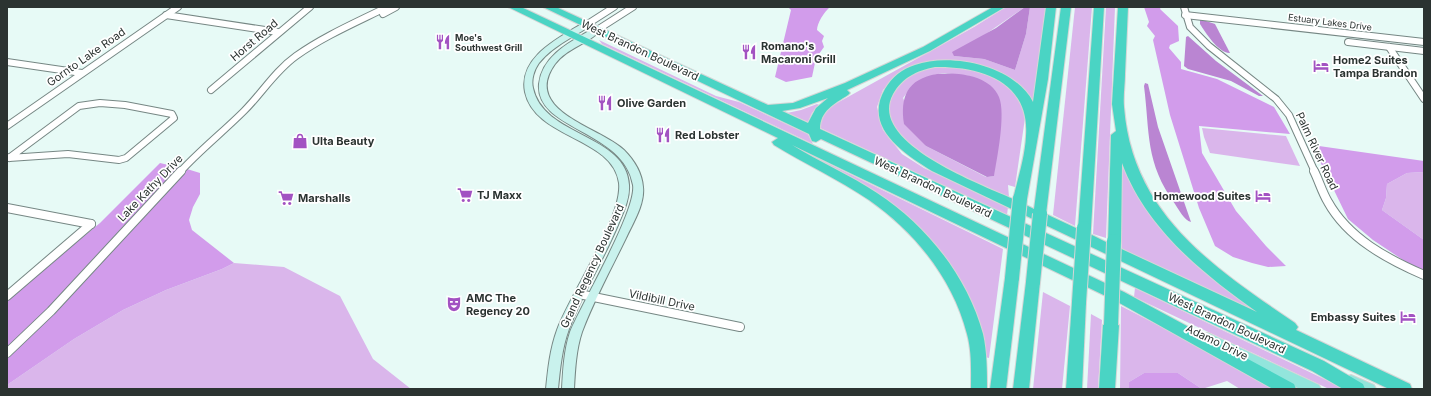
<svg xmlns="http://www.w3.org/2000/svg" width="1431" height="396" font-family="Inter,sans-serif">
<rect width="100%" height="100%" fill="#e7faf6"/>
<g fill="#dab6eb" fill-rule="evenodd">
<path d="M 1006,7 L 1025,7 L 954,56 L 984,59 L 1015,70 L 1026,34 L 1030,7 L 1046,7 L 1034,102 L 1031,101 L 1017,85 L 955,63 L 898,74 L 883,90 L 877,107 L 883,130 L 902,154 L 924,168 L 1008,207 L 1007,215 L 818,127 L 820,119 L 828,108 L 974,27 Z"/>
<path d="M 1075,7 L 1092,7 L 1075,226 L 1053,215 Z"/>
<path d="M 1106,7 L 1115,7 L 1106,238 L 1093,234 Z"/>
<path d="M 599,40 L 716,96 L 739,102 L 808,134 L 813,144 L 602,44 Z"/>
<path d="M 937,67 L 968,68 L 995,77 L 1022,99 L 1025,118 L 1015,187 L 1008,185 L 1009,197 C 975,182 892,153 888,111 C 888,105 891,96 892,90 L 914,72 ZM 945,73 L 969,76 L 985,82 L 994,176 L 986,177 L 926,146 L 903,98 C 914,82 926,75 945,73 Z"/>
<path d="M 817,104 L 819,105 L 812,113 L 808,122 L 787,113 L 801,110 Z"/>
<path d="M 1202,128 L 1286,136 L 1300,166 L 1210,153 L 1204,137 Z"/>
<path d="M 811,155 L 1003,249 L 989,358 L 985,357 L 929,239 L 808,158 Z"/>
<path d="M 1122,162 L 1139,194 L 1269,320 L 1122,252 Z"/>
<path d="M 1424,172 L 1424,240 L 1382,210 L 1386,198 L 1387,184 L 1407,173 Z"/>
<path d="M 234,263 L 284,267 L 340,296 L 373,359 L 411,389 L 7,389 L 7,385 L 74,339 L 123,310 L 166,290 L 222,269 Z"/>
<path d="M 1135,288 L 1345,389 L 1329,389 L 1134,297 Z"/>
<path d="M 1043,292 L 1070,306 L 1062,389 L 1033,389 Z"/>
<path d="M 1121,306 L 1282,389 L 1240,389 L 1227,381 L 1202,389 L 1178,373 L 1144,373 L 1129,382 L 1129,389 L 1120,389 Z"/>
<path d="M 1091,314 L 1102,320 L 1098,389 L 1087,389 Z"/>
</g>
<g fill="#d29ceb">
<path d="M 788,7 L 830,7 C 824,12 817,23 817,30 L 824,36 L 822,41 L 824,47 L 816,58 L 812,77 L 786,82 L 775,77 L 791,10 Z"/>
<path d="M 1144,7 L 1161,7 L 1160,9 L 1178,26 L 1179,41 L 1170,45 L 1169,48 L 1181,62 L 1181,69 L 1217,79 L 1274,107 L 1290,134 L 1199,126 L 1202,153 L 1236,211 L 1266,246 L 1286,266 L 1268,267 L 1252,263 L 1233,257 L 1215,246 L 1199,208 L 1170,115 L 1153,40 L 1155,36 L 1147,26 L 1149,22 Z"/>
<path d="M 1312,145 L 1424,161 L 1424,172 L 1407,173 L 1387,184 L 1386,198 L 1382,210 L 1424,240 L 1424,271 L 1409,264 L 1373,240 L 1348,219 Z"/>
<path d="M 160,163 L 181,168 L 60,298 L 7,349 L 7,299 L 100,223 Z"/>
<path d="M 187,169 L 200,173 L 200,194 L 193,207 L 189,220 L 192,230 L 234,263 L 222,269 L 166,290 L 123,310 L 74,339 L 7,385 L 7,357 L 55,311 Z"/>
<path d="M 1144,373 L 1178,373 L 1202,389 L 1129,389 L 1129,382 Z"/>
</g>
<g fill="#ba85d2">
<path d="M 1025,7 L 1030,7 L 1026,34 L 1015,70 L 984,59 L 954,56 L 952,52 L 996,28 Z"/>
<path d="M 1200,19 L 1215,24 L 1230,53 C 1219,54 1205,32 1200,24 Z"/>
<path d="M 1188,36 L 1216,61 L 1263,96 L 1259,96 L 1231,81 L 1188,69 L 1184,66 L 1186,37 Z"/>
<path d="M 937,74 C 957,72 990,75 999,97 C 1006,114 997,158 994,176 L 987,177 L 926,146 L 904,124 C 900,97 907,79 937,74 Z"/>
<path d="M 1145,83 L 1148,84 L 1158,127 L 1191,222 C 1184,220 1179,210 1175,204 C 1145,162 1150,134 1144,86 Z"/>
</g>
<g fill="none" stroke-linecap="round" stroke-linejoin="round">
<defs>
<g id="street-far1">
<path d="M 1184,7 L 1190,27 L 1209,46 L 1276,99 L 1289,115 L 1315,172"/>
<path d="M 383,14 L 396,7"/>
<path d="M 166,15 L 278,32"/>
<path d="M 1185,15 L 1424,42"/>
<path d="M 586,25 L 614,7"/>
<path d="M 597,30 L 633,7"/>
<path d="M 1348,42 L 1424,51"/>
<path d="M 1389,47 L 1424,99"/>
<path d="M 7,62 L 82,73"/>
<path d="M 211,90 L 310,7"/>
<path d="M 100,103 L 125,105 L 172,114 L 174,118 L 126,158 L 119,160 L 68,154 L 9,158 L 79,106 Z"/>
<path d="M 7,126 L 178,7"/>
<path d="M 7,157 L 9,158"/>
<path d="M 180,172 C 200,150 223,132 244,111 C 262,93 275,71 296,56 C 324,36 357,22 387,7"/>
</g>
<g id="street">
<path d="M 1314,171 C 1319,181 1322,192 1328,202 C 1348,238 1387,259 1424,275"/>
<path d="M 7,208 L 91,224"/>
<path d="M 579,294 L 740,327"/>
<path d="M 7,296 L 91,224"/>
<path d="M 7,353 L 51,311 L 181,171"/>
</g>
<g id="secondary">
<path d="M 583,23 L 586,23 L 590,25 C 585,30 578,33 572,37 C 560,44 548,52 539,63 C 534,70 531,80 533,88 C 543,137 627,134 629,185 C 630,199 623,213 618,225 C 603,261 582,294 569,329 C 562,348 560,369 558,389 L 546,389 C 548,369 550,349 557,330 C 570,294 623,217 619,183 C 613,137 535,139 525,92 C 518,57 559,38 583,23 Z"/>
<path d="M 594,28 L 600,28 L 601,30 C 588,44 567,48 555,64 C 521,111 600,127 624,150 C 634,160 642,173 643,187 C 645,204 633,223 626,238 C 611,269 594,300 582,332 C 576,350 575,370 574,389 L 562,389 C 563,370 564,350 570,332 C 582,303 637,210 633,185 C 624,130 535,130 539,84 C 542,55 572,41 594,28 Z"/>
</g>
<g id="primary">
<path d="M 1208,333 L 1319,385 L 1321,389 L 1300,389 L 1203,342 L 1201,338 L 1203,334 Z"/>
<path d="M 1351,375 L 1374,385 L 1376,389 L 1355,389 L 1346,385 L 1344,381 L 1346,377 Z"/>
</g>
<g id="highway">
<path d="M 508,7 L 521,7 L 1124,292 L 1294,384 L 1296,389 L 1273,389 L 1114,300 L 792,145 C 820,162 850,175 877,193 C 927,226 967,276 983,334 C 987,352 987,371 987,389 L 971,389 C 971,371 972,352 967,334 C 953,279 915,232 869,200 C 838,179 805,164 774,145 L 772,142 L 778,138 Z"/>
<path d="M 543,7 L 556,7 L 768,105 L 793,103 L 845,83 L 923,47 L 993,7 L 1005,7 L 930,51 L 847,90 L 850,93 L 848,95 C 834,104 820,111 820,129 L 1324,361 L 1363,384 L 1365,389 L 1343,389 L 1312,371 L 821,139 L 816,142 L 812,141 L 809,134 ZM 828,98 L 816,108 L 808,123 L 782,111 L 800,108 Z"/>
<path d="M 1046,7 L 1056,7 L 1048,79 L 1027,199 L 1022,203 L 1034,209 L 1061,7 L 1071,7 L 1046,214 L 1078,229 L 1094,7 L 1104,7 L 1091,228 L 1086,232 L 1108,243 L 1111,135 L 1116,131 L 1112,104 L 1118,7 L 1128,7 C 1127,29 1126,51 1125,74 C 1125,84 1123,96 1124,107 C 1132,214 1214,268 1295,323 L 1298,327 L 1296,330 L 1410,384 L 1412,389 L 1389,389 L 932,171 C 903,153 863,127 885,89 C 892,77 902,69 915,65 C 951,52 1015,66 1033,102 ZM 935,67 C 980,66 1030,81 1026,136 C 1025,157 1018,178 1013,199 C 983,185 866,143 893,94 C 903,77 916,71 935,67 ZM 1122,163 C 1146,228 1202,273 1257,312 L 1115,246 L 1119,245 L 1121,241 Z"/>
<path d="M 1012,272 L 1017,274 L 1019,278 L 1006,389 L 990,389 L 1005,278 L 1007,274 Z"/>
<path d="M 1033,276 L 1038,278 L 1040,282 L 1029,389 L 1013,389 L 1026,282 L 1028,278 Z"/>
<path d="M 1079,296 L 1084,298 L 1086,302 L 1082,389 L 1066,389 L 1072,302 L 1074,298 Z"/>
<path d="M 1111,319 L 1116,321 L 1119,325 L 1115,389 L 1099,389 L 1103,325 L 1106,321 Z"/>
</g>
</defs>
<use href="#street-far1" stroke="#768784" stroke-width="8"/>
<use href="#street" stroke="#768784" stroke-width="10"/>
<use href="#secondary" stroke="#768784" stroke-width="2"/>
<use href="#primary" stroke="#d5d6d6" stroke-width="2"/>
<use href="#highway" stroke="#d5d6d6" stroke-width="2"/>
<use href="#street-far1" stroke="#fff" stroke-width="6"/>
<use href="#street" stroke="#fff" stroke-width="8"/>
<use href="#secondary" fill="#c9f2ed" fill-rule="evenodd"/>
<use href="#primary" fill="#92e5dc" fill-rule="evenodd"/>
<use href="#highway" fill="#4ad4c4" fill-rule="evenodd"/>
<defs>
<g id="highway-bridge">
<path d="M 1012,278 L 1020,199"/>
<path d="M 1033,282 L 1040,214"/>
<path d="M 1079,302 L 1084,228"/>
<path d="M 1111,325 L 1114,241"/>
</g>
</defs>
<use href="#highway-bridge" stroke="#d5d6d6" stroke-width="16" stroke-linecap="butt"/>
<use href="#highway-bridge" stroke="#4ad4c4" stroke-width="14"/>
</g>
<defs>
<symbol id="restaurant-bare" viewBox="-9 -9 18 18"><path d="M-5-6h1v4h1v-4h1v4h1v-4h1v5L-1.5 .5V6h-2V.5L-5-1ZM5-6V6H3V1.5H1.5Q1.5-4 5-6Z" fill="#a252c2" stroke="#fff" stroke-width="2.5" paint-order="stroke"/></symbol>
<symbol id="hotel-bare" viewBox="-9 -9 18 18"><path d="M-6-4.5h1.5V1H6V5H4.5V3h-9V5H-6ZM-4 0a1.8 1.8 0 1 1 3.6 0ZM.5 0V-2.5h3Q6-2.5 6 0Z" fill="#a252c2" stroke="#fff" stroke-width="2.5" paint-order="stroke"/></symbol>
<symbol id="shop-bare" viewBox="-9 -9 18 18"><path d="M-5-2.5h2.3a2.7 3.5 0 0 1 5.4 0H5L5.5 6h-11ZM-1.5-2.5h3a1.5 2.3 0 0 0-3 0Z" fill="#a252c2" stroke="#fff" stroke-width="2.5" paint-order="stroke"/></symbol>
<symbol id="supermarket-bare" viewBox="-9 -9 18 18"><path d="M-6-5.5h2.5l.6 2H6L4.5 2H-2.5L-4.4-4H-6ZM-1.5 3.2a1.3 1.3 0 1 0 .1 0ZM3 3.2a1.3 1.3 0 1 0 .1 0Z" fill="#a252c2" stroke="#fff" stroke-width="2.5" paint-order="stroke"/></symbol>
<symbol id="theatre-bare" viewBox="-9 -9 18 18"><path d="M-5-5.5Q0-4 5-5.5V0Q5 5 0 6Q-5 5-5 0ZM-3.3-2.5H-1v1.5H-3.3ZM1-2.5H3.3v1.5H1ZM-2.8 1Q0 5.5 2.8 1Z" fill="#a252c2" stroke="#fff" stroke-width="2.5" paint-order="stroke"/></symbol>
</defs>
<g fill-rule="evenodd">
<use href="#restaurant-bare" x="432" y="31" width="22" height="22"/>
<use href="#restaurant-bare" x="738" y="41" width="22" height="22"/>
<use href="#hotel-bare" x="1310" y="55" width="22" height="22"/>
<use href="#restaurant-bare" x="594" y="92" width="22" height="22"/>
<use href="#restaurant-bare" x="652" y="124" width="22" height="22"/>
<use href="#shop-bare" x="289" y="130" width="22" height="22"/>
<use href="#supermarket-bare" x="454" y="184" width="22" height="22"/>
<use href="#hotel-bare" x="1252" y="185" width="22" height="22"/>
<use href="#supermarket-bare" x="275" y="187" width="22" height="22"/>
<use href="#theatre-bare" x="443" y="293" width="22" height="22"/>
<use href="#hotel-bare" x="1397" y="306" width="22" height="22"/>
</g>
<g text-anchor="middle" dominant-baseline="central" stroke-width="3.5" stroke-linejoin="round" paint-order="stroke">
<g font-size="9" fill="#2b3331" stroke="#fff">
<text transform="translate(1330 22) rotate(7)">Estuary Lakes Drive</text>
</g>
<g font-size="9" font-weight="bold" fill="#2b3331" stroke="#fff" text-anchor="start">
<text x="455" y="37">Moe's<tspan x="455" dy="10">Southwest Grill</tspan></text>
</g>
<g font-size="11" fill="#2b3331" stroke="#fff">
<text transform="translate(254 40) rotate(-40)">Horst Road</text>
<text transform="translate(640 50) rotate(25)">West Brandon Boulevard</text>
<text transform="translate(86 57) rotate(-35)">Gornto Lake Road</text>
<text transform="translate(1317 151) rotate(65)">Palm River Road</text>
<text transform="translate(933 187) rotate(25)">West Brandon Boulevard</text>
<text transform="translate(150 188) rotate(-46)">Lake Kathy Drive</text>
<text transform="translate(592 266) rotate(-65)">Grand Regency Boulevard</text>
<text transform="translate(662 300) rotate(12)">Vildibill Drive</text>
<text transform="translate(1227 323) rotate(25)">West Brandon Boulevard</text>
<text transform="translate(1217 342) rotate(26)">Adamo Drive</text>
</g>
<g font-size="11" font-weight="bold" fill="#2b3331" stroke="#fff" text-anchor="start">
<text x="761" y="46">Romano's<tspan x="761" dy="13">Macaroni Grill</tspan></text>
<text x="1333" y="60">Home2 Suites<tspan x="1333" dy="13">Tampa Brandon</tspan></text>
<text x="617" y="103">Olive Garden</text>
<text x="675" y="135">Red Lobster</text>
<text x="312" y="141">Ulta Beauty</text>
<text x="477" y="195">TJ Maxx</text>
<text x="1251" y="196" text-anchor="end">Homewood Suites</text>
<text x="298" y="198">Marshalls</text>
<text x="466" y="298">AMC The<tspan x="466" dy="13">Regency 20</tspan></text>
<text x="1396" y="317" text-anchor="end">Embassy Suites</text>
</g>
</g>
<rect width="1431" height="396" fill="none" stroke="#2b3331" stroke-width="16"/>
</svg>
